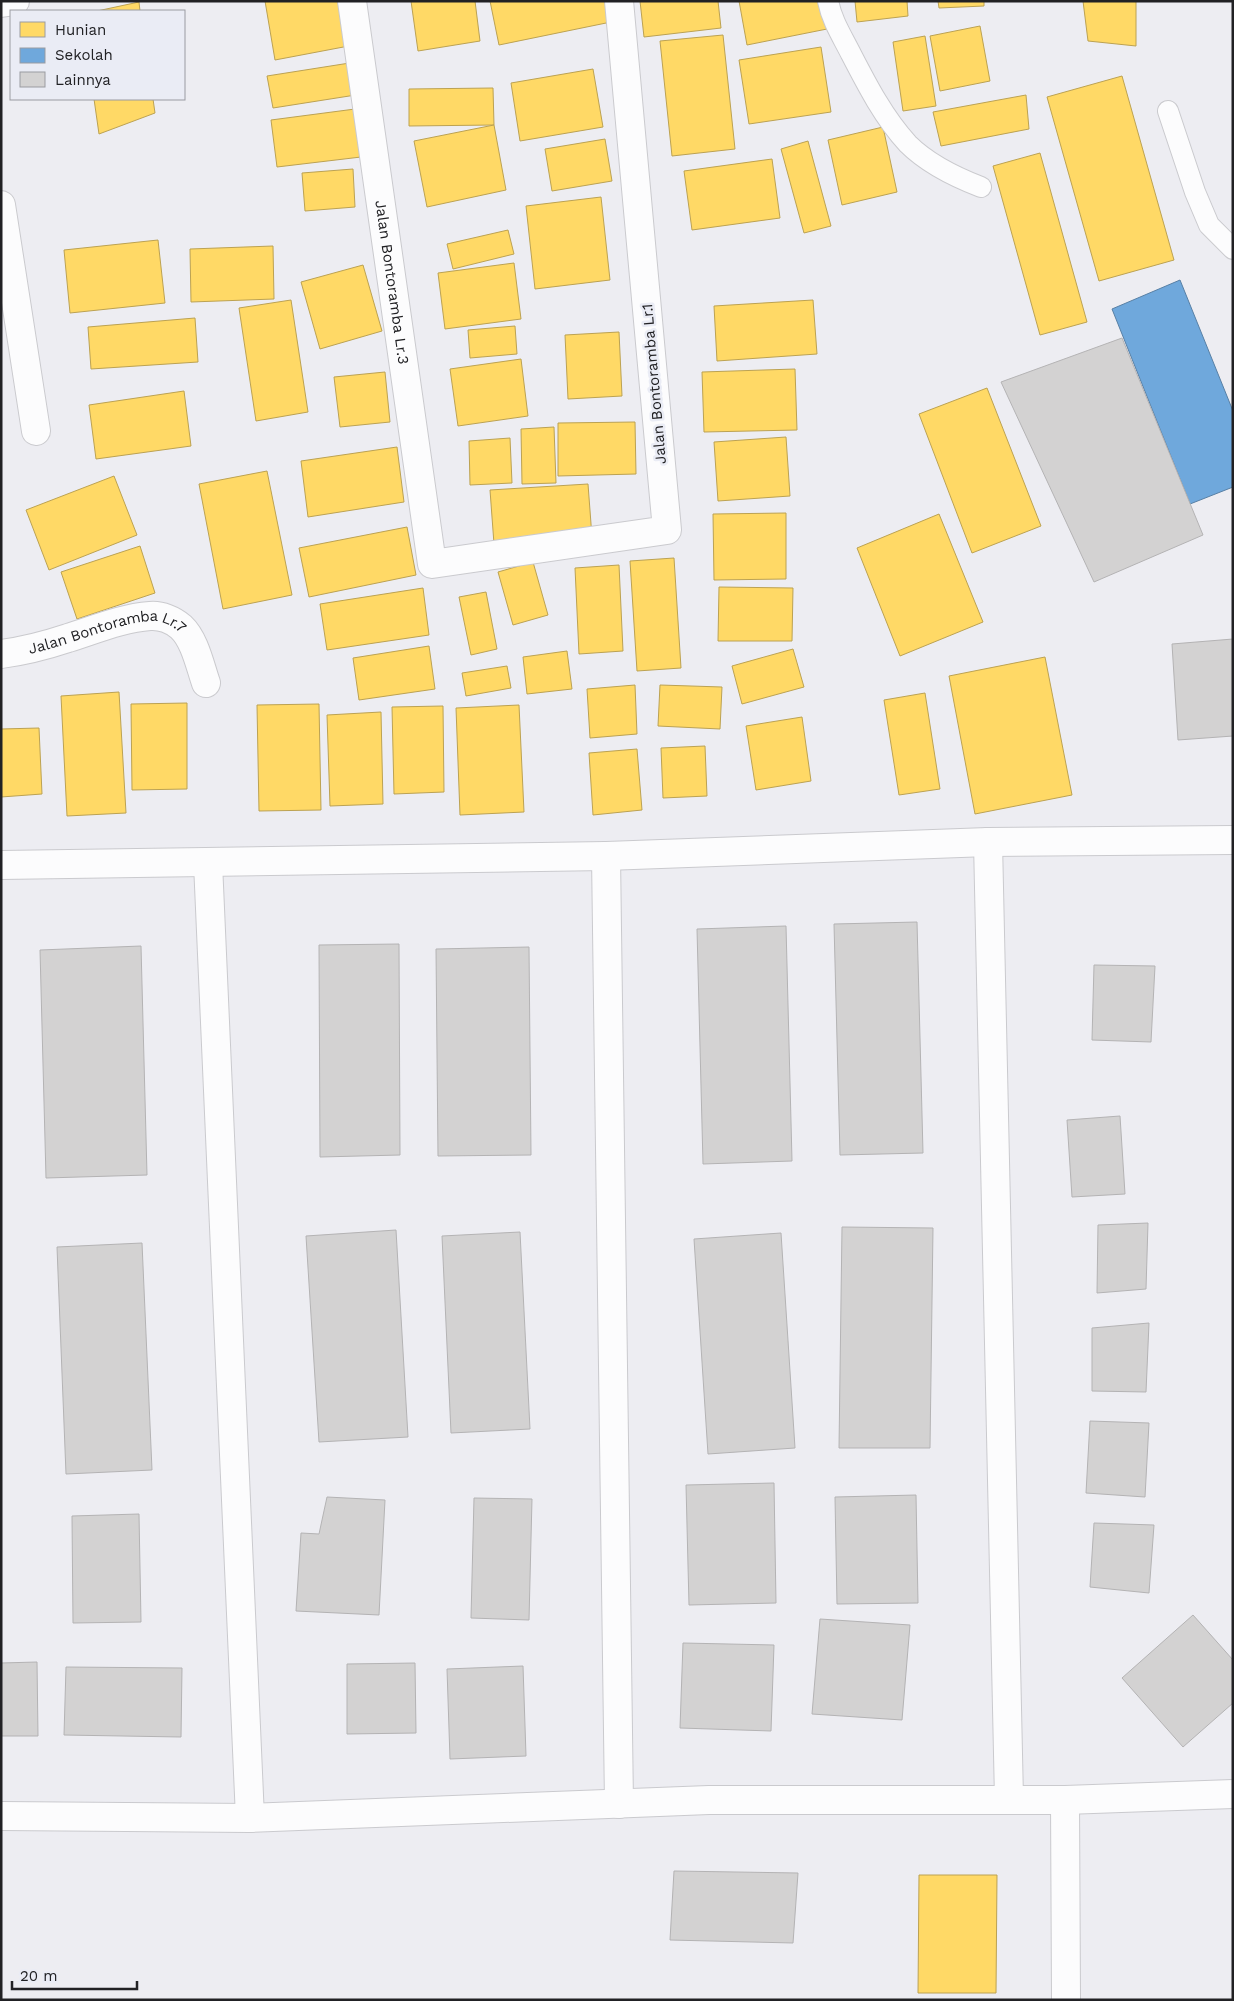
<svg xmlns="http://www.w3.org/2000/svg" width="1234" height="2001" font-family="'Work Sans',sans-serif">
<rect width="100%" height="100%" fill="#ededf2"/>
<g fill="#ffd966" stroke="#bca252">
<path d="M 265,1 L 346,1 L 354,45 L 275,60 Z"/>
<path d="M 411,1 L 475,1 L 480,41 L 418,51 Z"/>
<path d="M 490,1 L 606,1 L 611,22 L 499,45 Z"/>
<path d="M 640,1 L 718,1 L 721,28 L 644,37 Z"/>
<path d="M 739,1 L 821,1 L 827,29 L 747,45 Z"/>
<path d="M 855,1 L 907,1 L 908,16 L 857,22 Z"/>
<path d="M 938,1 L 984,1 L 984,6 L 939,8 Z"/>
<path d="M 1083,1 L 1136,1 L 1136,46 L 1088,41 Z"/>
<path d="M 139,2 L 140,11 L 97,11 Z"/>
<path d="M 980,26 L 990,81 L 940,91 L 930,36 Z"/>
<path d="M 723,35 L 735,149 L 672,156 L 660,41 Z"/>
<path d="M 925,36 L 936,106 L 903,111 L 893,42 Z"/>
<path d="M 821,47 L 831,112 L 749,124 L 739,60 Z"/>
<path d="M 356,62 L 362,94 L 273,108 L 267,76 Z"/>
<path d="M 593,69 L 603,127 L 520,141 L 511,83 Z"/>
<path d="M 1122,76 L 1174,260 L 1099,281 L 1047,97 Z"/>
<path d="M 493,88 L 494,125 L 409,126 L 409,89 Z"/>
<path d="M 1026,95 L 1029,129 L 941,146 L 933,112 Z"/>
<path d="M 94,99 L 153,99 L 155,113 L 99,134 Z"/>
<path d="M 355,109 L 361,157 L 277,167 L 271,120 Z"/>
<path d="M 494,125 L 506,190 L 427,207 L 414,141 Z"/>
<path d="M 883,127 L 897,192 L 842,205 L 828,140 Z"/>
<path d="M 605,139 L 612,181 L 552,191 L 545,149 Z"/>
<path d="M 808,141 L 831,226 L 804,233 L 781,149 Z"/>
<path d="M 1040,153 L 1087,322 L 1040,335 L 993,166 Z"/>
<path d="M 772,159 L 780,218 L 692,230 L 684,171 Z"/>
<path d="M 353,169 L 355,207 L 305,211 L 302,173 Z"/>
<path d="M 601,197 L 610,280 L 535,289 L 526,206 Z"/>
<path d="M 508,230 L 514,254 L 453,269 L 447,244 Z"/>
<path d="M 158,240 L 165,303 L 70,313 L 64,250 Z"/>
<path d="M 273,246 L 274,299 L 191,302 L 190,249 Z"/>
<path d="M 514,263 L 521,319 L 445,329 L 438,273 Z"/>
<path d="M 363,265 L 382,331 L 320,349 L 301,282 Z"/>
<path d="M 291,300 L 308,412 L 256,421 L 239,308 Z"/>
<path d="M 813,300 L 817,354 L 717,361 L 714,306 Z"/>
<path d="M 195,318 L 198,362 L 91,369 L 88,327 Z"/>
<path d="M 515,326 L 517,354 L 470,358 L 468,330 Z"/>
<path d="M 619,332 L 622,396 L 568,399 L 565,335 Z"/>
<path d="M 521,359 L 528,416 L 458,426 L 450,369 Z"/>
<path d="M 795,369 L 797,430 L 704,432 L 702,372 Z"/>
<path d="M 385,372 L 390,422 L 340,427 L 334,377 Z"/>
<path d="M 987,388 L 1041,526 L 972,553 L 919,414 Z"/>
<path d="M 184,391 L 191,446 L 96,459 L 89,405 Z"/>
<path d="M 635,422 L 636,474 L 558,476 L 558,423 Z"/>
<path d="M 554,427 L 556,483 L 522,484 L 521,429 Z"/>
<path d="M 786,437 L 790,496 L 718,501 L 714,442 Z"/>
<path d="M 510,438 L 512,483 L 470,485 L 469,441 Z"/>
<path d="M 397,447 L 404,502 L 308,517 L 301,461 Z"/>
<path d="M 267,471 L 292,595 L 223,609 L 199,484 Z"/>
<path d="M 114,476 L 137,535 L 49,570 L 26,510 Z"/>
<path d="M 588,484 L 592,537 L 494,544 L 490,490 Z"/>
<path d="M 786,513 L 786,579 L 714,580 L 713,514 Z"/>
<path d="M 939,514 L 983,622 L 900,656 L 857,548 Z"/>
<path d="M 407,527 L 416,575 L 309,597 L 299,548 Z"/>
<path d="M 140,546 L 155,593 L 77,619 L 61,572 Z"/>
<path d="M 674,558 L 681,668 L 637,671 L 630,561 Z"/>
<path d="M 533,562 L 548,615 L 513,625 L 498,572 Z"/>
<path d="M 619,565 L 623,651 L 579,654 L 575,568 Z"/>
<path d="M 719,587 L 793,588 L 792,641 L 718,641 Z"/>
<path d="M 423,588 L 429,635 L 327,650 L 320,604 Z"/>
<path d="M 486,592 L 497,649 L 471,655 L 459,597 Z"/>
<path d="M 429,646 L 435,689 L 359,700 L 353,658 Z"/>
<path d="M 793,649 L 804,687 L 742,704 L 732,666 Z"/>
<path d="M 567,651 L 572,689 L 527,694 L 523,657 Z"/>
<path d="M 1045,657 L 1072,795 L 975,814 L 949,676 Z"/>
<path d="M 507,666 L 511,688 L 466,696 L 462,673 Z"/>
<path d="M 635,685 L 637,734 L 590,738 L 587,689 Z"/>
<path d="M 660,685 L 722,687 L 720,729 L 658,726 Z"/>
<path d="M 119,692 L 126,813 L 67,816 L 61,696 Z"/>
<path d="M 925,693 L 940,789 L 899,795 L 884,700 Z"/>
<path d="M 187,703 L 187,789 L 132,790 L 131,704 Z"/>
<path d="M 319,704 L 321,810 L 259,811 L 257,705 Z"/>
<path d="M 519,705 L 524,812 L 460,815 L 456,708 Z"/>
<path d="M 443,706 L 444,792 L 394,794 L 392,707 Z"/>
<path d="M 381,712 L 383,804 L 330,806 L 327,715 Z"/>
<path d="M 802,717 L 811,781 L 756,790 L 746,726 Z"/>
<path d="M 39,728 L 42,794 L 1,797 L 1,729 Z"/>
<path d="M 705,746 L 707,796 L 663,798 L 661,748 Z"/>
<path d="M 637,749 L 642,810 L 593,815 L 589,753 Z"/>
<path d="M 919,1875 L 997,1875 L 996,1993 L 918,1993 Z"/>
</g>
<path fill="#6fa8dc" stroke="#5880a5" d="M 1180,280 L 1233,411 L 1233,487 L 1190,504 L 1112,309 Z"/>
<g fill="#d3d2d2" stroke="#b4b3b4">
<path d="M 1122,338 L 1203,535 L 1094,582 L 1001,382 Z"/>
<path d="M 1233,639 L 1233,736 L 1178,740 L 1172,644 Z"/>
<path d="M 917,922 L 923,1153 L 840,1155 L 834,924 Z"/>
<path d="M 786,926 L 792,1161 L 703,1164 L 697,929 Z"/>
<path d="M 399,944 L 400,1155 L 320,1157 L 319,945 Z"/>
<path d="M 141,946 L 147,1175 L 46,1178 L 40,950 Z"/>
<path d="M 529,947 L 531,1155 L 438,1156 L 436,949 Z"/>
<path d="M 1094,965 L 1155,966 L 1151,1042 L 1092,1040 Z"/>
<path d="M 1120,1116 L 1125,1194 L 1072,1197 L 1067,1120 Z"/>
<path d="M 1148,1223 L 1146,1289 L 1097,1293 L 1098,1225 Z"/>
<path d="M 842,1227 L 933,1228 L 930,1448 L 839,1448 Z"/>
<path d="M 396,1230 L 408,1437 L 319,1442 L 306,1236 Z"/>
<path d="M 520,1232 L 530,1429 L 451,1433 L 442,1236 Z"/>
<path d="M 781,1233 L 795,1448 L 708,1454 L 694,1239 Z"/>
<path d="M 142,1243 L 152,1470 L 66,1474 L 57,1247 Z"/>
<path d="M 1149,1323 L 1146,1392 L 1092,1391 L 1092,1328 Z"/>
<path d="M 1090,1421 L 1149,1423 L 1145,1497 L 1086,1493 Z"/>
<path d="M 774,1483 L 776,1603 L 689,1605 L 686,1485 Z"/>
<path d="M 916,1495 L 918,1603 L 837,1604 L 835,1497 Z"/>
<path d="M 327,1497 L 385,1500 L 379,1615 L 296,1611 L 301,1533 L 319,1534 Z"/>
<path d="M 474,1498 L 532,1499 L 529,1620 L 471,1618 Z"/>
<path d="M 139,1514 L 141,1622 L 73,1623 L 72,1516 Z"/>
<path d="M 1094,1523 L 1154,1525 L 1149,1593 L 1090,1587 Z"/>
<path d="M 1193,1615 L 1233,1660 L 1233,1703 L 1183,1747 L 1122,1678 Z"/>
<path d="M 820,1619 L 910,1625 L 902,1720 L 812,1714 Z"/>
<path d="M 683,1643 L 774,1645 L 771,1731 L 680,1728 Z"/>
<path d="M 37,1662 L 38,1736 L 1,1736 L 1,1663 Z"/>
<path d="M 415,1663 L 416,1733 L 347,1734 L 347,1664 Z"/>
<path d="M 523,1666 L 526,1756 L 450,1759 L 447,1669 Z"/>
<path d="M 66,1667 L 182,1668 L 181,1737 L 64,1735 Z"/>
<path d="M 674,1871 L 798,1873 L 793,1943 L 670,1940 Z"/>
</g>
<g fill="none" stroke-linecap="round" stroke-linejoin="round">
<defs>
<g id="lane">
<path d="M 828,1 C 832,21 842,36 851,54 C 867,85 884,118 908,144 C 928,164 955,177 981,187"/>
<path d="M 1168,111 L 1195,192 L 1209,225 L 1233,249"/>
</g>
<g id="street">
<path id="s1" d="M 352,1 L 432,564 L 667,530 L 619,1"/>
<path d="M 1,3 L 15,1"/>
<path d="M 1,205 L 36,431"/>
<path id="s2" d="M 1,654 C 24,651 47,645 68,638 C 94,630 122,618 150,616 C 161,615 173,620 181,627 C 195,640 200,666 206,683"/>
<path d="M 988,842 L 1009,1799"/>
<path d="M 606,856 L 619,1804"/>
<path d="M 208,863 L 250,1818"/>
<path d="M 1,865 L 606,856 L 988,842 L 1233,840"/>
<path d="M 1065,1800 L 1066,2000"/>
<path d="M 1,1816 L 250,1818 L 709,1800 L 1065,1800 L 1233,1794"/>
</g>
</defs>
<use href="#lane" stroke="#cacace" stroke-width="22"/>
<use href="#street" stroke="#cacace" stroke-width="30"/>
<use href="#lane" stroke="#fcfcfd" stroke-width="20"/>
<use href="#street" stroke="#fcfcfd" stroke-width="28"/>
</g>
<g text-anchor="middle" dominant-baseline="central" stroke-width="5" stroke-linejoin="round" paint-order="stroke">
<g font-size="15" fill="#212124" stroke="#eaecf5">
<text stroke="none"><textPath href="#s1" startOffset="284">Jalan Bontoramba Lr.3</textPath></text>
<text transform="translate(654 384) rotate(-95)">Jalan Bontoramba Lr.1</text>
<text stroke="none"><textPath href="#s2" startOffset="110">Jalan Bontoramba Lr.7</textPath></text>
</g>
</g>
<rect width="1234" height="2001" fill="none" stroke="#212124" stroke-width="5"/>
<rect x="10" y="10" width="175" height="90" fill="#eaecf5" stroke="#9a9ba1"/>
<rect x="20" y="22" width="25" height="15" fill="#ffd966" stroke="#9a9ba1"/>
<text x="55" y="35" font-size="15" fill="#212124">Hunian</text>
<rect x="20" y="48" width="25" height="15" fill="#6fa8dc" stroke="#9a9ba1"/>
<text x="55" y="60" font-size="15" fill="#212124">Sekolah</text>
<rect x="20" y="72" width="25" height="15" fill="#d3d2d2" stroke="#9a9ba1"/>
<text x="55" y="85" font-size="15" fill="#212124">Lainnya</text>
<path d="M12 1981v8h125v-8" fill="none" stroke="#212124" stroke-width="2.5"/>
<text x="20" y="1981" font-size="15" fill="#212124" stroke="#eaecf5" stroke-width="4" paint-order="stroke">20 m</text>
</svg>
